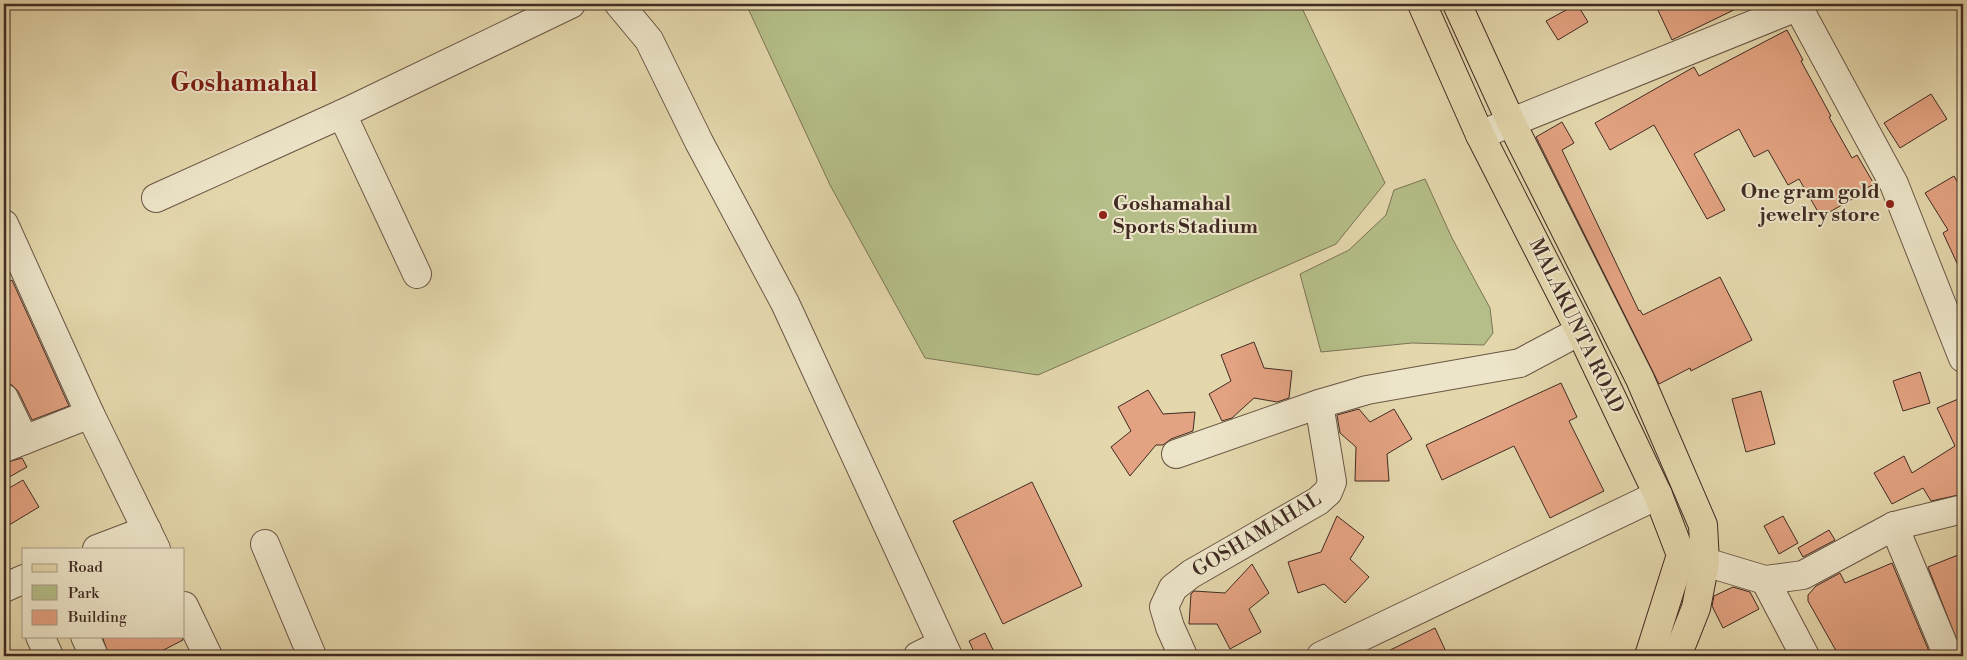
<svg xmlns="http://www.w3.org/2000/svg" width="1967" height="660" font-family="'Libre Bodoni',serif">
<rect width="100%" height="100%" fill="#e4d7ac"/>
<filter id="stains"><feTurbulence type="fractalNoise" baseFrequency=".004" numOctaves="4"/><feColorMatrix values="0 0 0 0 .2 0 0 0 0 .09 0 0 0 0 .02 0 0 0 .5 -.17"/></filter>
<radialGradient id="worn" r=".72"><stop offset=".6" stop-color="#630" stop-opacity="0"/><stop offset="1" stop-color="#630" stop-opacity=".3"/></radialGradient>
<g fill="#b5be88" stroke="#7b7456">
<path d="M 746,4 L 1300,4 L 1385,183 L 1336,244 L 1038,375 L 925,358 L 830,185 Z"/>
<path d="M 1425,179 L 1452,238 L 1490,308 L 1493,333 L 1484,345 L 1412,343 L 1321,352 L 1300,274 L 1349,250 L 1386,215 L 1394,190 Z"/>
</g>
<g fill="#e3a281" stroke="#412b23">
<path d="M 1577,4 L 1588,22 L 1558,40 L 1546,21 Z"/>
<path d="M 1655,4 L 1746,4 L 1672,40 Z"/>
<path d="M 1787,30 L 1803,60 L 1801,61 L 1831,116 L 1829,117 L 1852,158 L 1857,155 L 1874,184 L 1853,196 L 1854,198 L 1821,217 L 1799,179 L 1788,185 L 1768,150 L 1754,157 L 1739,129 L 1694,154 L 1725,210 L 1707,219 L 1654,125 L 1610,150 L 1595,123 L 1694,67 L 1699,76 Z"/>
<path d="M 1931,94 L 1947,119 L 1900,148 L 1884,123 Z"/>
<path d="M 1562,122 L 1574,143 L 1562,150 L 1639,311 L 1640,310 L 1643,315 L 1720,277 L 1752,340 L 1691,371 L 1690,368 L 1659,384 L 1536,137 Z"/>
<path d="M 1954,176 L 1963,192 L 1963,276 L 1943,233 L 1948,230 L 1925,193 Z"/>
<path d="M 12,280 L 69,406 L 32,420 L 18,391 L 12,385 L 4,383 L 4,284 Z"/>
<path d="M 1254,342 L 1264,368 L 1292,371 L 1289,398 L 1277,402 L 1254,398 L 1232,418 L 1222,421 L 1209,394 L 1231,381 L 1221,355 Z"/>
<path d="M 1920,372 L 1930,403 L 1903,411 L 1893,381 Z"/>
<path d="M 1561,383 L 1577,417 L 1569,421 L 1604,491 L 1550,518 L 1514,446 L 1442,480 L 1426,445 Z"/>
<path d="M 1148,390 L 1163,414 L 1195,412 L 1193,431 L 1171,439 L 1163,445 L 1156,445 L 1130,476 L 1111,447 L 1131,431 L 1118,407 Z"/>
<path d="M 1761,391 L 1775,444 L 1746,452 L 1732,399 Z"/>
<path d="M 1963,397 L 1963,494 L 1931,501 L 1923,488 L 1892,504 L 1874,473 L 1904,456 L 1912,473 L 1955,446 L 1937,408 Z"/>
<path d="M 1359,409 L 1370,422 L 1394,409 L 1412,439 L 1387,454 L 1389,481 L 1355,481 L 1356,447 L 1340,433 L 1337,415 Z"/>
<path d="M 22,458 L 27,467 L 4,480 L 4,463 Z"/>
<path d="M 23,480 L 39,507 L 4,528 L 4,491 Z"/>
<path d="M 1032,482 L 1082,586 L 1003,624 L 953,521 Z"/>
<path d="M 1337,516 L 1364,537 L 1350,559 L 1369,577 L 1345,603 L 1324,584 L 1298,593 L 1288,562 L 1321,552 Z"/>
<path d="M 1783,516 L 1798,543 L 1779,554 L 1764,526 Z"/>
<path d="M 1829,530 L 1835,540 L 1803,557 L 1798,548 Z"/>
<path d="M 1963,553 L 1963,656 L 1928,567 Z"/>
<path d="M 1892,563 L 1931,656 L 1839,656 L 1808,601 L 1808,595 L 1816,586 L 1840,573 L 1845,583 Z"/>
<path d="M 1252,564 L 1269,593 L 1249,609 L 1261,632 L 1230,649 L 1217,624 L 1189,624 L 1191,594 L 1194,591 L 1225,593 Z"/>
<path d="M 1733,587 L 1750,592 L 1759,609 L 1723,628 L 1712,606 L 1714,596 Z"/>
<path d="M 1435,628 L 1448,656 L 1378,656 Z"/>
<path d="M 985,633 L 996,656 L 976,656 L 969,641 Z"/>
<path d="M 102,636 L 181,636 L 183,640 L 152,656 L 109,656 Z"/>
</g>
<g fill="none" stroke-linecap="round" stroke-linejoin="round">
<defs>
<g id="minor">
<path d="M 619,4 L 649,40 L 699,142 L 785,303 L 948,656"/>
<path d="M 1797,5 L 1894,184 L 1963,358"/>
<path d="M 342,114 L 417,274"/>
<path d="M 1480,135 L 1804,4"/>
<path d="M 156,198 L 342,114 L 571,4"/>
<path d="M 4,224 L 90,414 L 156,549"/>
<path d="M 4,398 L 24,440"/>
<path d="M 4,448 L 90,414"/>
<path d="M 1176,454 L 1319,404 L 1367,390 L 1520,363 L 1580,331"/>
<path d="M 1894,526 L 1948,656"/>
<path d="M 265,544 L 312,656"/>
<path d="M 97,549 L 147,530"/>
<path d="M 1705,562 L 1765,580 L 1803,575 L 1894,526 L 1963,509"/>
<path d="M 1765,580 L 1805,656"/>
<path d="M 4,588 L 24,579"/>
<path d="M 184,606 L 208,656"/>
<path d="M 40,636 L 49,656"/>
<path d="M 85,636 L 94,656"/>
<path d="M 918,656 L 942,644"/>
<path d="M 1183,656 L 1170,627 L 1164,607 L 1173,588 L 1191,574 L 1318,501 L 1328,492 L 1332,482 L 1319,404"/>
<path d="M 1321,656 L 1658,495"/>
</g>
<g id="primary">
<path d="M 1422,4 L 1480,135 L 1580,331 L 1658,495 L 1681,555 L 1649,656"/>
<path d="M 1457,4 L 1511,122 L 1640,379 L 1703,525 L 1705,562 L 1696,608 L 1677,656"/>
</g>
</defs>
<use href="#minor" stroke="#6a5645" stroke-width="30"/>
<use href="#primary" stroke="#412b23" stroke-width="30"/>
<use href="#minor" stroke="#ede5c9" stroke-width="28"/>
<use href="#primary" stroke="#e4d7ac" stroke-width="28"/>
</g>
<g fill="#8f2418" stroke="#ede5c9" stroke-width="2">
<circle cx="1890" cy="204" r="5"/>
<circle cx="1103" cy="215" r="5"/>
</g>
<g text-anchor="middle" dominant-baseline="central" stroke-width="4" stroke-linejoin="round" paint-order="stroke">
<g font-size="20" font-weight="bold" fill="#412b23" stroke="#ede5c9" text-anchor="end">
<text x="1880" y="192">One gram gold<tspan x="1880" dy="23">jewelry store</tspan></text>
<text x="1113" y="204" text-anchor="start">Goshamahal<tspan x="1113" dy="23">Sports Stadium</tspan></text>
</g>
<g font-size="20" fill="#412b23" stroke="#ede5c9">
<text transform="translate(1576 326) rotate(64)">MALAKUNTA ROAD</text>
<text transform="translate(1257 535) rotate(-31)">GOSHAMAHAL</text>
</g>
<g font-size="25" font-weight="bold" fill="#7a1f14" stroke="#ede5c9">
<text x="244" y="83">Goshamahal</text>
</g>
</g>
<rect width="1967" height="660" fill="none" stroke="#e4d7ac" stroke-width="20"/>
<rect x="5" y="5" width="1957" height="650" fill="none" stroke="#412b23" stroke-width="2.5"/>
<rect x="10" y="10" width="1947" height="640" fill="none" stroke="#412b23"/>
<rect x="22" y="548" width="162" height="90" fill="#ede5c9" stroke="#a89b87"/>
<rect x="32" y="564" width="25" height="8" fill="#e4d7ac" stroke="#a89b87"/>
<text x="68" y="572" font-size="15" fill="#412b23">Road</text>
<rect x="32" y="585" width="25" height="15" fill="#b5be88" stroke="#a89b87"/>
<text x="68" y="598" font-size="15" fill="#412b23">Park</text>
<rect x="32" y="610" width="25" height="15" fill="#e3a281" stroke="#a89b87"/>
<text x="68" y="622" font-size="15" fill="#412b23">Building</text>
<rect width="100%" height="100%" filter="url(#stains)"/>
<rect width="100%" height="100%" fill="url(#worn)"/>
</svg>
